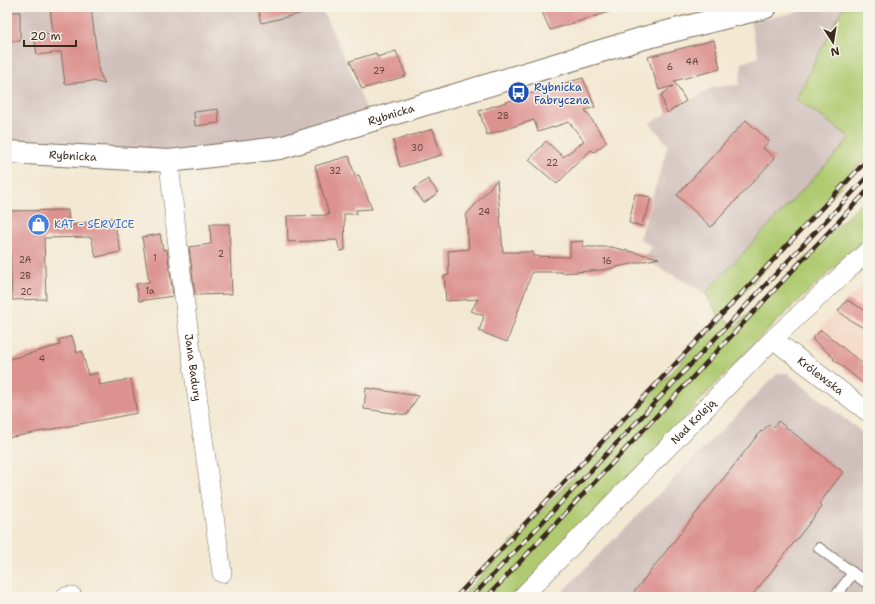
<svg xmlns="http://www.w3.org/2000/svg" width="875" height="604" font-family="'Shantell Sans',sans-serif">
<rect width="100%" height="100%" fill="#f7f3e8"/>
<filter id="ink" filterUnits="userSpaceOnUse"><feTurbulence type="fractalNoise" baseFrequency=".025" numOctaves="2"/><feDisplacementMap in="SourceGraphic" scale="8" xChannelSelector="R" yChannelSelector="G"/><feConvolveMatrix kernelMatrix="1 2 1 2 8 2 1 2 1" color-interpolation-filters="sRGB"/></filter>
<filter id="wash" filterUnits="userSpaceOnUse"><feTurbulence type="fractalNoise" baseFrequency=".012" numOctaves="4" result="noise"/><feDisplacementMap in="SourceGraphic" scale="16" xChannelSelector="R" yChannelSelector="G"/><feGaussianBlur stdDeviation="0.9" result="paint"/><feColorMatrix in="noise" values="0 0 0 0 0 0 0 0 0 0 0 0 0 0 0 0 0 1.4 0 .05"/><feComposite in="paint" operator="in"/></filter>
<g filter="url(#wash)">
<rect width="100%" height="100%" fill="#f3e8d2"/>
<path fill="#f4d3c0" d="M 868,280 L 868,389 L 807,341 Z"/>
<g fill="#d0c0bc">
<path d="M 7,7 L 320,7 L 335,36 L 368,113 L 275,141 L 167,156 L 7,145 Z"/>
<path d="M 821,7 L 843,7 L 796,99 L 851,137 L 839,151 L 705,293 L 645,260 L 651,246 L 640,239 L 668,145 L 650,123 L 714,87 L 739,85 L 742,63 L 759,57 L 750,22 Z"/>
<path d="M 778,373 L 788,374 L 868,437 L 868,597 L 557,597 Z"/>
</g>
<path fill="#afca70" stroke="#757a47" d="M 843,7 L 868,7 L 868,156 L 721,318 L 736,326 L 868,196 L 868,236 L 758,339 L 516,597 L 461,597 L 721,319 L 705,293 L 839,151 L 850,137 L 796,99 Z"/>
<g id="blocks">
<g fill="#dc928f">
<path d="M 50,7 L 91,7 L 99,72 L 105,84 L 92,81 L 65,84 L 61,52 L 37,55 L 34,35 L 53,33 Z"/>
<path d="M 258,7 L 307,7 L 307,12 L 262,23 Z"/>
<path d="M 540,7 L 615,7 L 616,10 L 550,30 Z"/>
<rect x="7" y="12" width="13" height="29"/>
<path d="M 714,40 L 720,69 L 674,81 L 686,101 L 667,113 L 661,95 L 673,86 L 659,90 L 648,57 Z"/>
<path d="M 396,51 L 406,76 L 362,89 L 350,61 L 376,53 L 377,57 Z"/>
<path d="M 583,78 L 595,107 L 585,110 L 607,142 L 594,152 L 591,150 L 574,166 L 557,184 L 529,160 L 546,141 L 563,157 L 584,141 L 569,122 L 538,132 L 534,120 L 487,135 L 479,111 L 551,87 Z"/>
<path d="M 218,109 L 219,123 L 195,126 L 194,112 Z"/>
<path d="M 746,120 L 769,141 L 763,148 L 775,158 L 711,227 L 677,195 Z"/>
<path d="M 433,129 L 441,155 L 400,167 L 393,141 Z"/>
<path d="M 349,156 L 355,176 L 359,175 L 372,209 L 356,210 L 357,214 L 344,214 L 345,250 L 340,251 L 337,240 L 288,242 L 287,216 L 329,215 L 315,166 Z"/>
<path d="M 428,179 L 438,193 L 424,203 L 414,189 Z"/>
<path d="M 497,180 L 503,252 L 533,252 L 533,256 L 570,257 L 570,242 L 583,241 L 583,247 L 611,247 L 659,258 L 603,270 L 562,273 L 562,272 L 532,272 L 507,342 L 479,331 L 484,316 L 471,311 L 478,299 L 446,301 L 444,276 L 449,275 L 448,251 L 469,249 L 466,215 Z"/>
<path d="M 635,194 L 651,197 L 646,217 L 644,216 L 642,226 L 629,223 Z"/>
<path d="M 68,210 L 69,226 L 113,218 L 121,252 L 96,257 L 91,237 L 44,238 L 46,299 L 12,300 L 10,239 L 7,239 L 7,211 Z"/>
<path d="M 210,224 L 229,224 L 232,294 L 195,295 L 189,247 L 211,244 Z"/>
<path d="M 160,234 L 163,250 L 167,249 L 173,296 L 139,301 L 136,284 L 149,282 L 142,237 Z"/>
<path d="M 847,300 L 868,312 L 868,330 L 853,322 L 838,311 Z"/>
<path d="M 821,330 L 868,368 L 868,387 L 833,359 L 834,358 L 812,339 Z"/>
<path d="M 72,336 L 77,353 L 82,351 L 88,375 L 98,373 L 100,385 L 131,379 L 137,413 L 7,438 L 7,360 L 60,345 L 58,340 Z"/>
<path d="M 366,388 L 418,396 L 407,415 L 364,409 Z"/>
<path d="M 778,421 L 843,472 L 819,504 L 822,507 L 751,597 L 630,597 L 761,431 L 762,432 L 769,424 L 773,428 Z"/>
</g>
</g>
</g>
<g filter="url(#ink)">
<use href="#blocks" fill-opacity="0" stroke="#7b6c5d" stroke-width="1"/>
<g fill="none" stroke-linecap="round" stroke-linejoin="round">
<defs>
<g id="lane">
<path d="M 819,548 L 853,573 L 835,597"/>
<path d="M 853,573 L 868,584"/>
</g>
<g id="street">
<path id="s1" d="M 169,161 C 182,299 203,436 222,573"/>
<path id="s2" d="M 773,339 L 868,412"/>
<path d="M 65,597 L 72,596"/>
<path id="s3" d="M 522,597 L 773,339 L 868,251"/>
</g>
<g id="secondary">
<path id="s4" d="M 7,152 L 169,161 L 280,148 L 644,38 L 766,7"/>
</g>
</defs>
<use href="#lane" stroke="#7b6c5d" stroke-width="12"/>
<use href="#street" stroke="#7b6c5d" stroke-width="20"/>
<use href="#secondary" stroke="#7b6c5d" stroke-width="24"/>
<use href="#lane" stroke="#fff" stroke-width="10"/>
<use href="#street" stroke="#fff" stroke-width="19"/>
<use href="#secondary" stroke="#fff" stroke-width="22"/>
<defs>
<g id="rail">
<path d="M 456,597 L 868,159"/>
<path d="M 472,597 L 868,176"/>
<path d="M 487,597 L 868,190"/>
</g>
</defs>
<use href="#rail" stroke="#3b2a1e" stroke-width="4.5"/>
<use href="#rail" stroke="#f7f3e8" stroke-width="3" stroke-dasharray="9" stroke-linecap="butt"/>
</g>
</g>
<defs>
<symbol id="bus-disc" viewBox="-11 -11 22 22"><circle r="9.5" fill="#1a4fb4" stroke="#f7f3e8"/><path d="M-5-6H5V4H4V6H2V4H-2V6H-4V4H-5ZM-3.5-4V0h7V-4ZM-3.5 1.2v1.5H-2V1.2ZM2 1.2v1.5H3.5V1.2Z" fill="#fff"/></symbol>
<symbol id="shop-disc" viewBox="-11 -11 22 22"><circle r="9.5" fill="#3f7fe0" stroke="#f7f3e8"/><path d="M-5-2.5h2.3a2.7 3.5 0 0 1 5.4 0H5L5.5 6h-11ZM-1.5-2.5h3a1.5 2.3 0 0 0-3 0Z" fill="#fff"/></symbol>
</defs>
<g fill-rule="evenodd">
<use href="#bus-disc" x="506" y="80" width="25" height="25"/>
<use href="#shop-disc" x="26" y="212" width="25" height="25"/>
</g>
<g text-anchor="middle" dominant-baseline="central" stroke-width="3" stroke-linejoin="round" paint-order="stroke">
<g font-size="9" fill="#63443a">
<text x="692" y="62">4A</text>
<text x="670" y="67">6</text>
<text x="379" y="71">27</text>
<text x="503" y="116">28</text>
<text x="417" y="148">30</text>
<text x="552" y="163">22</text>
<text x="335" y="171">32</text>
<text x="484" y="212">24</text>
<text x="221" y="254">2</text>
<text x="155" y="258">1</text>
<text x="25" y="260">2A</text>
<text x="607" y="261">16</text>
<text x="25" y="276">2B</text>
<text x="150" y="291">1a</text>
<text x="26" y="292">2C</text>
<text x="42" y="359">4</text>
</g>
<g font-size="11" fill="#164399" stroke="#f7f3e8" text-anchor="start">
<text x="534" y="87">Rybnicka<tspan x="534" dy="13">Fabryczna</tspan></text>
</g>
<g font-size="11" fill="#3b2a1e" stroke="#f7f3e8">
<text stroke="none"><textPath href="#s4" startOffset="390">Rybnicka</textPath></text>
<text stroke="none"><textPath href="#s4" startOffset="66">Rybnicka</textPath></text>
<text stroke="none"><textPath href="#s1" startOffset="208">Jana Badury</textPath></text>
<text stroke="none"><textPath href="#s2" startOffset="60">Królewska</textPath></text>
<text stroke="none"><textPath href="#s3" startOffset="245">Nad Koleją</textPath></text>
</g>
<g font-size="11" fill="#366cbe" stroke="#f7f3e8" text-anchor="start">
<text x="54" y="224">KAT - SERVICE</text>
</g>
</g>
<rect width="875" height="604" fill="none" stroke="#f7f3e8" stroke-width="24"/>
<g transform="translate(833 42) rotate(168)" stroke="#f7f3e8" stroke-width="3" paint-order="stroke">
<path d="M0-3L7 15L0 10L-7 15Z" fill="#3b2a1e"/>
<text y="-6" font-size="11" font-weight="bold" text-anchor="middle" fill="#3b2a1e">N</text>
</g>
<path d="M24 40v6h52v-6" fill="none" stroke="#3b2a1e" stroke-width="2"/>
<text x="30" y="40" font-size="12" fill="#3b2a1e" stroke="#f7f3e8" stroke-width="3" paint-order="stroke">20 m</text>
</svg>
